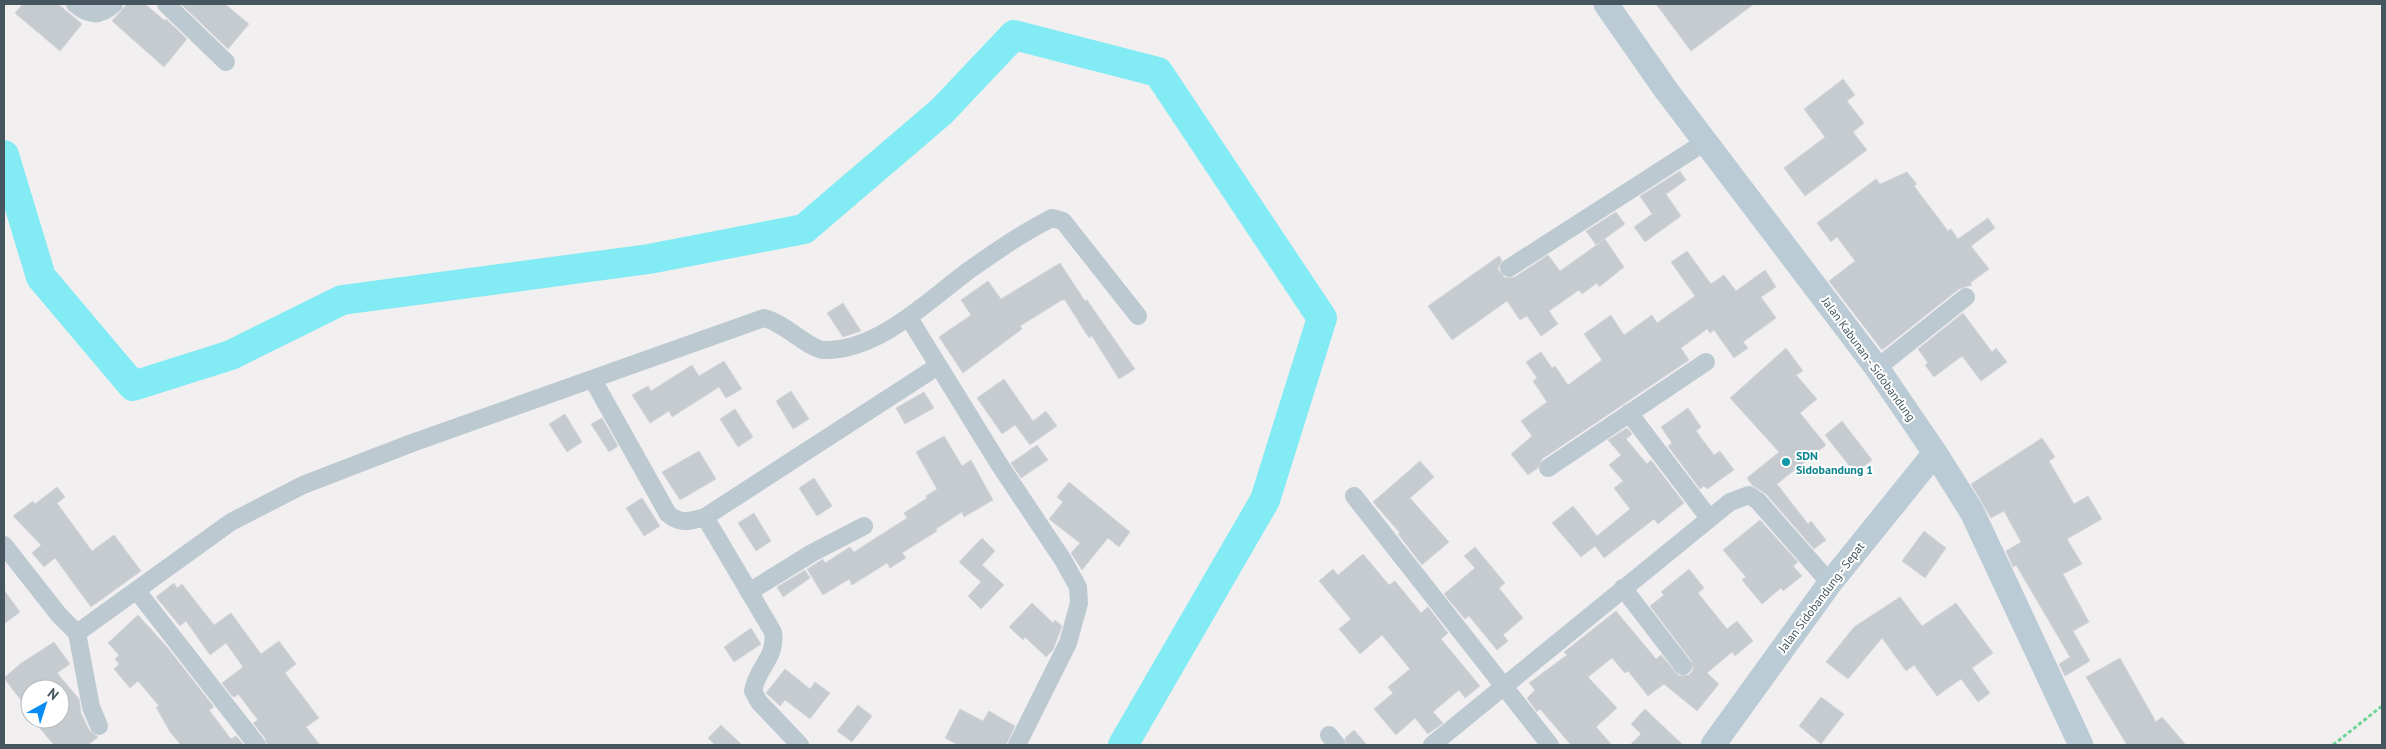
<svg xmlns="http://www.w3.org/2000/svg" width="2386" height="749" font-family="'PT Sans',sans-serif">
<rect width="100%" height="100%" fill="#f2eff0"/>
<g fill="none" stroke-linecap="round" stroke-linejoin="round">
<path stroke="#83ebf4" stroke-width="30" d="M 4,155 L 41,277 L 133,386 L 231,355 L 342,300 L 649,259 L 804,229 L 942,111 L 1014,35 L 1158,72 L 1322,318 L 1265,500 L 1123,745"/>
</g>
<g fill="#c6cbd0" stroke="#d3d6dc">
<path d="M 23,4 L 58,4 L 82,24 L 60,51 L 15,13 Z"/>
<path d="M 127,4 L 145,4 L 165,21 L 166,19 L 187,39 L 164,67 L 112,21 Z"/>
<path d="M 181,4 L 225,4 L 249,24 L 228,49 Z"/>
<path d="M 1656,4 L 1754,4 L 1691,51 Z"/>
<path d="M 1843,79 L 1855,95 L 1847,101 L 1864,123 L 1853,132 L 1867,150 L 1805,196 L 1784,168 L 1825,137 L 1804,109 Z"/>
<path d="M 1680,171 L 1686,180 L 1666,194 L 1681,216 L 1645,242 L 1634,227 L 1652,214 L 1640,196 Z"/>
<path d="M 1907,172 L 1917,184 L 1914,186 L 1948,231 L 1951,229 L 1958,239 L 1988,218 L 1995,228 L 1971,246 L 1989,269 L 1970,283 L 1972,285 L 1959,289 L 1882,350 L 1829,281 L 1855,261 L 1837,237 L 1831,242 L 1817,223 L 1876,179 L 1880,184 Z"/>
<path d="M 1616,212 L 1625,224 L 1596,245 L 1586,231 Z"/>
<path d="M 1605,239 L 1624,267 L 1599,287 L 1597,283 L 1582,294 L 1579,290 L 1549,311 L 1558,324 L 1541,336 L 1527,316 L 1520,320 L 1507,301 L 1452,340 L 1428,306 L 1499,256 L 1502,260 L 1498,269 L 1505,278 L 1515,277 L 1548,255 L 1560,271 Z"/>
<path d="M 1687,251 L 1711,284 L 1724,275 L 1736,291 L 1765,270 L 1776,287 L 1761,297 L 1776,318 L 1743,342 L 1748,348 L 1734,358 L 1714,330 L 1710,333 L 1707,329 L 1681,348 L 1689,360 L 1542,459 L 1538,468 L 1528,475 L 1511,454 L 1532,436 L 1521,421 L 1547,402 L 1533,381 L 1537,378 L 1526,362 L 1541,352 L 1552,368 L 1555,366 L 1568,385 L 1602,360 L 1584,334 L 1611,315 L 1624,335 L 1652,315 L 1657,323 L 1695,296 L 1671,262 Z"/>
<path d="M 1060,263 L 1085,301 L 1087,300 L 1135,369 L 1119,379 L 1092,336 L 1089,338 L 1065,300 L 1062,300 L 1020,326 L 1022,329 L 963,373 L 939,337 L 971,315 L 961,300 L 988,281 L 1001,299 Z"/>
<path d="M 843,303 L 861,331 L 843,337 L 827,313 Z"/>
<path d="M 1963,313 L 1992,352 L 1996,348 L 2007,362 L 1981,381 L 1962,356 L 1934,377 L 1925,365 L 1928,363 L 1918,349 Z"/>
<path d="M 1786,348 L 1803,371 L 1796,375 L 1817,399 L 1800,413 L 1826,445 L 1777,484 L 1808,524 L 1811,521 L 1826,540 L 1814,549 L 1766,494 L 1752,485 L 1747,478 L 1779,452 L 1730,398 Z"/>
<path d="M 724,361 L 742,389 L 726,398 L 719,387 L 672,417 L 669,411 L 650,423 L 632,395 L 648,386 L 651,391 L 692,365 L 699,376 Z"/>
<path d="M 1004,379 L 1033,421 L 1046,411 L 1057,426 L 1030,445 L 1015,425 L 1002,434 L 977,398 Z"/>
<path d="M 791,391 L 809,419 L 793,429 L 776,401 Z"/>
<path d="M 924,392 L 934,408 L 905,424 L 896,408 Z"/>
<path d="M 1688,408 L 1701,427 L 1696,431 L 1714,455 L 1720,451 L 1734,470 L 1707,489 L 1704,486 L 1700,489 L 1668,446 L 1672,443 L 1661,427 Z"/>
<path d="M 735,409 L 753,437 L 738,447 L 720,419 Z"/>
<path d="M 565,414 L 582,442 L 567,452 L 549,424 Z"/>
<path d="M 602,418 L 618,446 L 609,452 L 591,424 Z"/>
<path d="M 1842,421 L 1872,460 L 1855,473 L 1825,435 Z"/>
<path d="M 1627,428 L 1632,434 L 1626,439 L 1647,464 L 1651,460 L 1684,503 L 1658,524 L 1654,519 L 1604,558 L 1595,546 L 1581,557 L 1552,523 L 1573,506 L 1597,536 L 1630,509 L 1614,488 L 1623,481 L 1609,465 L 1621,455 L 1608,440 Z"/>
<path d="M 944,436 L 962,466 L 971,460 L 993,500 L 964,517 L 962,512 L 936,529 L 937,531 L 902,553 L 906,558 L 890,568 L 887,563 L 852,585 L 849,579 L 823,595 L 807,569 L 823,559 L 825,563 L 850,547 L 854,552 L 907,518 L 904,513 L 927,498 L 926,496 L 937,489 L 916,452 Z"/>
<path d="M 2042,438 L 2055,457 L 2049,461 L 2074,504 L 2088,496 L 2102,519 L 2067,539 L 2082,564 L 2063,574 L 2089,622 L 2073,631 L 2090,661 L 2065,676 L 2059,664 L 2070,657 L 2016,565 L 2013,567 L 2006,551 L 2021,542 L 2004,511 L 1991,518 L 1971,484 Z"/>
<path d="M 1037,445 L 1048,460 L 1021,478 L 1011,463 Z"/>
<path d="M 699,451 L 716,479 L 680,500 L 662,472 Z"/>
<path d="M 1420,461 L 1434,477 L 1410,498 L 1449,542 L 1422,565 L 1398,534 L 1400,533 L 1373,502 Z"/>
<path d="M 814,478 L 832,506 L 817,516 L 799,488 Z"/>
<path d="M 1069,482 L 1130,532 L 1119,547 L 1108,538 L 1082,570 L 1071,553 L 1080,543 L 1049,519 L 1063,502 L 1057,497 Z"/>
<path d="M 57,487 L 65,497 L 57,503 L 92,551 L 114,535 L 141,571 L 91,607 L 55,558 L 44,567 L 32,553 L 41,545 L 13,516 L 33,501 L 35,504 Z"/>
<path d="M 642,498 L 660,526 L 644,536 L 626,508 Z"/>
<path d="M 754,513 L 771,541 L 756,551 L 738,523 Z"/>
<path d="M 1760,520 L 1798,562 L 1793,566 L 1802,576 L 1783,591 L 1781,588 L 1762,604 L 1742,580 L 1746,577 L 1723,550 Z"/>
<path d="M 1924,531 L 1946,548 L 1925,578 L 1902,561 Z"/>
<path d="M 982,538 L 995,551 L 982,565 L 1004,585 L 981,609 L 968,596 L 981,582 L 959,562 Z"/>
<path d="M 1475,547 L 1505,583 L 1499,588 L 1523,618 L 1503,635 L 1508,641 L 1497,650 L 1469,616 L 1465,619 L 1444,594 L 1475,568 L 1464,556 Z"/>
<path d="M 1363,554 L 1389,585 L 1395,581 L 1421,613 L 1428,607 L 1448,633 L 1441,639 L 1480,686 L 1465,698 L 1459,690 L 1433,712 L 1443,723 L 1428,734 L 1415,718 L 1396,735 L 1374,709 L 1393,693 L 1388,687 L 1410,669 L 1382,635 L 1360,654 L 1339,629 L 1351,619 L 1319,581 L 1333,569 L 1338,575 Z"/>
<path d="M 1689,569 L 1704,588 L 1698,593 L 1727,629 L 1737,621 L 1753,641 L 1735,656 L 1732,652 L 1707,673 L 1719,684 L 1697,711 L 1664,684 L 1648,696 L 1628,671 L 1625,673 L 1612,658 L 1588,677 L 1617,708 L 1596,727 L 1612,745 L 1571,745 L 1540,709 L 1537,712 L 1527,698 L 1535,690 L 1529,683 L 1567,655 L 1564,652 L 1616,611 L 1656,659 L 1661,655 L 1679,676 L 1689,675 L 1693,670 L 1691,660 L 1650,606 L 1664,595 L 1661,592 Z"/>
<path d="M 805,570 L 810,578 L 783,597 L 777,587 Z"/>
<path d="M 174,583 L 177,588 L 182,584 L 214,625 L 231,613 L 261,654 L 279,641 L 296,664 L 285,673 L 319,718 L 306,727 L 320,745 L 267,745 L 265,738 L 253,723 L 258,720 L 238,694 L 235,697 L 232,696 L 222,683 L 243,667 L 226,643 L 210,655 L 186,621 L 180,626 L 156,597 Z"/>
<path d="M 4,590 L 20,612 L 4,624 Z"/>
<path d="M 1900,597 L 1922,626 L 1956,603 L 1993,653 L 1972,668 L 1990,693 L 1978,702 L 1961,679 L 1937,696 L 1914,665 L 1906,671 L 1882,638 L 1848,679 L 1826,662 L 1854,627 Z"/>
<path d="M 1032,603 L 1053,623 L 1055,620 L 1062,626 L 1053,650 L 1046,657 L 1025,637 L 1023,640 L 1009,627 Z"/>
<path d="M 138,615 L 167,647 L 214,707 L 209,710 L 231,739 L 236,736 L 244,745 L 181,745 L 170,732 L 156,707 L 159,706 L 138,681 L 130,688 L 114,669 L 119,664 L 115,659 L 119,655 L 108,643 Z"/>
<path d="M 751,628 L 761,644 L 734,662 L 724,647 Z"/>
<path d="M 54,642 L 70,664 L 57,673 L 79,699 L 81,713 L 89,730 L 98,737 L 88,745 L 54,745 L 32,719 L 60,719 L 60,689 L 30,689 L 30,712 L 4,678 L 20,664 Z"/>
<path d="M 2120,658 L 2156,722 L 2162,717 L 2186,745 L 2127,745 L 2086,677 Z"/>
<path d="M 785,669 L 810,689 L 815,682 L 830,693 L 810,719 L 785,700 L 780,706 L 766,693 Z"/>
<path d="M 1821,697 L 1844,714 L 1821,744 L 1799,726 Z"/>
<path d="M 858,705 L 872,716 L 852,742 L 837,731 Z"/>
<path d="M 960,709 L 983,721 L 989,711 L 1015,726 L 1006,745 L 958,745 L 945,738 Z"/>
<path d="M 1645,709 L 1683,745 L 1630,745 L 1641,734 L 1631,724 Z"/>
<path d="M 721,725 L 742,745 L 715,745 L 708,738 Z"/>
<path d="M 1354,730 L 1367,745 L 1347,745 L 1345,738 Z"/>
</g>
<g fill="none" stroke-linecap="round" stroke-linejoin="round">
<path stroke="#6fd596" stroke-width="3" stroke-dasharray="4 2.5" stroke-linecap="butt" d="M 2333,745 L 2382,706"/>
<g stroke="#bcc9d0" stroke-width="18">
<path d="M 75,4 C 89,16 100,17 114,4"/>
<path d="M 166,4 L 226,62"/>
<path d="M 1509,268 L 1705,142"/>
<path d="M 909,318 L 999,464 L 1063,560 L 1078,587 L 1079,603 L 1068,643 L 1017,745"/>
<path d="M 1877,368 L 1966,297"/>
<path d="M 593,380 L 668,514 C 681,525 690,521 705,517"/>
<path d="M 1629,413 L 1709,518"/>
<path d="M 1548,468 L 1706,362"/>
<path d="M 1354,496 L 1550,745"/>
<path d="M 4,545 L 59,615 L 77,633 L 231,522 L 303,485 L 412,443 L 764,318 C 785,323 810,350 824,350 C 878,351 928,301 968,271 C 995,252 1022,233 1052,218 L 1063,221 L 1138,316"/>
<path d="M 1623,588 L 1683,666"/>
<path d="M 137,591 L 257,745"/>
<path d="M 749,592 L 812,553 L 864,526"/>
<path d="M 77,633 L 91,707 L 99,726"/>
<path d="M 1329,735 L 1337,745"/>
<path d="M 800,745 L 759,702 L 753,691 C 757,667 777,658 773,632 L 705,517 L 938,366"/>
<path d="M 1432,745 L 1730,502 L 1749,495 L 1758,501 L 1830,583"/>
</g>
<g stroke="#bbcbd5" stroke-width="25">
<path d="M 1606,4 L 1666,90 L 1877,368 L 1935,453 L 1972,512 L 2081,745"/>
<path d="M 1713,745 L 1830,583 L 1935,453"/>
</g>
</g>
<circle fill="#0f9aa8" stroke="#fff" stroke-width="2" cx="1786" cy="462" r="5"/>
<g text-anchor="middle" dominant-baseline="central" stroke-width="4" stroke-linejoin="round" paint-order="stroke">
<g font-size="12" fill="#45565f" stroke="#fff">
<text transform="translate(1869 359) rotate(54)">Jalan Kabunan - Sidobandung</text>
<text transform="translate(1821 597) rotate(-53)">Jalan Sidobandung - Sepat</text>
</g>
<g font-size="12" font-weight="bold" fill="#0d838f" stroke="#fff" text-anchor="start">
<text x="1796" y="455">SDN<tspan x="1796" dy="14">Sidobandung 1</tspan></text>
</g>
</g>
<rect width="2386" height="749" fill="none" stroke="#45565f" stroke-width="10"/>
<g transform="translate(45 704) rotate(39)"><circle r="24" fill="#ffffff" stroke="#b5bbbf"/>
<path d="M0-4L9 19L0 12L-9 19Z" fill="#088cf3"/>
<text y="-8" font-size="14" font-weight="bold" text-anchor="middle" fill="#45565f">N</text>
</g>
</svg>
